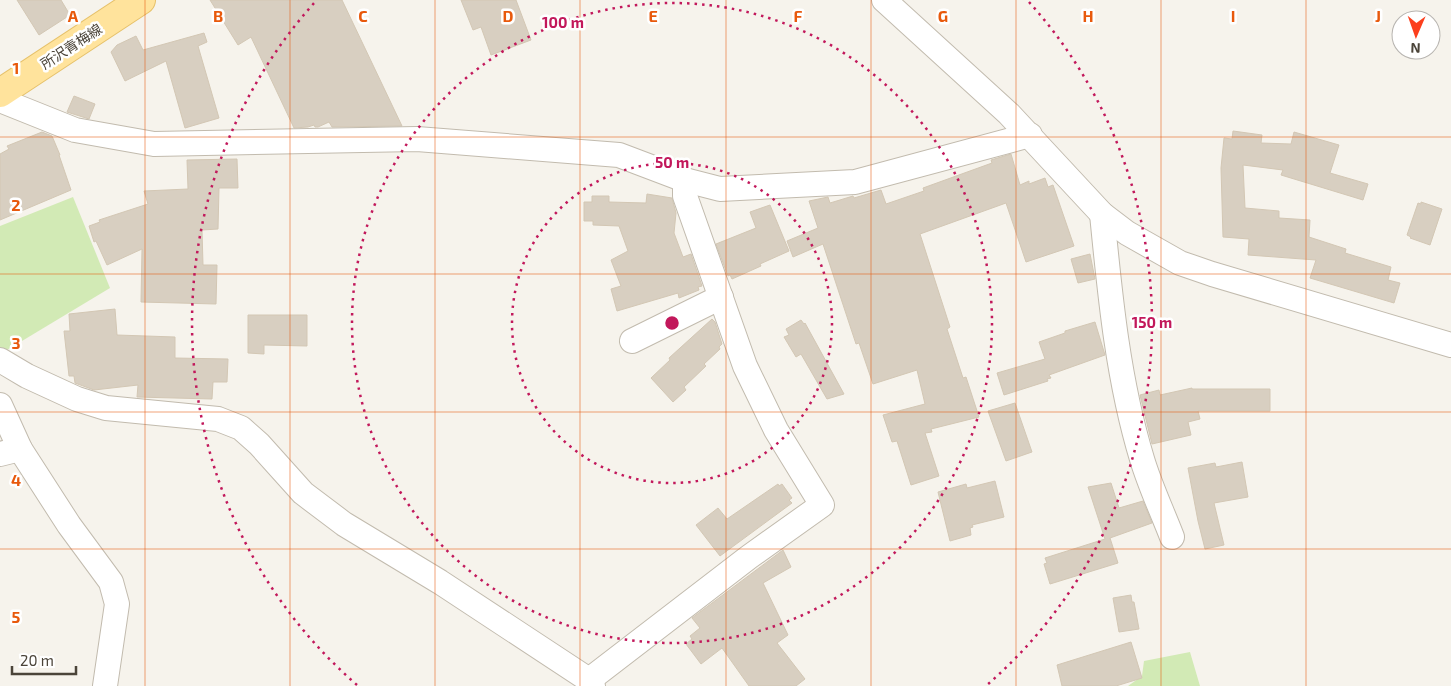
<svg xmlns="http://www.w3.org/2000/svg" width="1451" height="686" font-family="'Exo 2','Noto Sans JP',sans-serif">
<rect width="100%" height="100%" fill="#f6f3ec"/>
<g fill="#d2eab5">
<path d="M 73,197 L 110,288 L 2,353 L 0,352 L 0,226 Z"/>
<path d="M 1190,652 L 1200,686 L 1128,686 L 1142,676 L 1144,661 Z"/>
</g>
<g fill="#d8cfc1" stroke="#d3c7b4">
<path d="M 17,0 L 61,0 L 70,15 L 39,35 Z"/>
<path d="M 210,0 L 342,0 L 402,126 L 332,127 L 329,122 L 318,127 L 315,127 L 314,125 L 308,127 L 294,128 L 251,37 L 238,45 Z"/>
<path d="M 461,0 L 516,0 L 531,40 L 491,55 L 481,27 L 473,30 Z"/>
<path d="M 204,33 L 207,42 L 198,46 L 219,118 L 185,128 L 166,61 L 125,81 L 111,52 L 117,45 L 136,36 L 143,50 Z"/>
<path d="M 74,96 L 95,104 L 89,119 L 67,112 Z"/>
<path d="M 1233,131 L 1262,135 L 1261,143 L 1291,144 L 1294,132 L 1339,145 L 1330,173 L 1368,184 L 1363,200 L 1281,175 L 1283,170 L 1243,165 L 1245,208 L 1279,211 L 1279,218 L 1310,220 L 1309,237 L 1346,249 L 1345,253 L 1391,267 L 1388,280 L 1400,283 L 1394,303 L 1310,278 L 1316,260 L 1248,255 L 1249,239 L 1223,237 L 1221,168 L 1224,138 L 1232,139 Z"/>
<path d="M 42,132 L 52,136 L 60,155 L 59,155 L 71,190 L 0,220 L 0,154 L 9,149 L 7,146 Z"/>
<path d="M 1011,154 L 1020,185 L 1029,181 L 1029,184 L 1045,178 L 1048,187 L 1053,185 L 1074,246 L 1026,262 L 1006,203 L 920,234 L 950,327 L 947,329 L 963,378 L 966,377 L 979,417 L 931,429 L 932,432 L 925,433 L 939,476 L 911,485 L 897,441 L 892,442 L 883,415 L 925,404 L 917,370 L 873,384 L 859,343 L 856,344 L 823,244 L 793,257 L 787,241 L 818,228 L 809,201 L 828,197 L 830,203 L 853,196 L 854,198 L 881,190 L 886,204 L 924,191 L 923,188 L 992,163 L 991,160 Z"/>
<path d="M 237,159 L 238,188 L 219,188 L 218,229 L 202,230 L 203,265 L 217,265 L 216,304 L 141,302 L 142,249 L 107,265 L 96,241 L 94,242 L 89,226 L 100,222 L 99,220 L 148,204 L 144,191 L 188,189 L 187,160 Z"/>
<path d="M 647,194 L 672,198 L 676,213 L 674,233 L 683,257 L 691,254 L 702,286 L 698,287 L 699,290 L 679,298 L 678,293 L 617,311 L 611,289 L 621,286 L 611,260 L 628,251 L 619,226 L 593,225 L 593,221 L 584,221 L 584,202 L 592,202 L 592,196 L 609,196 L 609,202 L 646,203 Z"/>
<path d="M 1421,202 L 1442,209 L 1430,245 L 1410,238 L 1411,237 L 1407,235 L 1418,203 L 1421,204 Z"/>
<path d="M 770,205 L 789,251 L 760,264 L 761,266 L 732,279 L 730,275 L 728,276 L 716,244 L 756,228 L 750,212 Z"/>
<path d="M 1090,254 L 1095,279 L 1078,283 L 1071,259 Z"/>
<path d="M 115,309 L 117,335 L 175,337 L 175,358 L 228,359 L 227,382 L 213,382 L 212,399 L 137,397 L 138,385 L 94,390 L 75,383 L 74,376 L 69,376 L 64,331 L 70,331 L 69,314 Z"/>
<path d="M 248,315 L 307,315 L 307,346 L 264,345 L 264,354 L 248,353 Z"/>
<path d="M 712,319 L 715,322 L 722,344 L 719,347 L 720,349 L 704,364 L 706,366 L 684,387 L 686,390 L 673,402 L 651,378 L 670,360 L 669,358 Z"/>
<path d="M 801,320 L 804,324 L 805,323 L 844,394 L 827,399 L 801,354 L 796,357 L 784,337 L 789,335 L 786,329 Z"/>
<path d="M 1095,322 L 1105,355 L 1049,375 L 1051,378 L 1047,379 L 1048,381 L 1004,395 L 997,373 L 1045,359 L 1039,342 L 1065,333 L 1065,331 Z"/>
<path d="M 1192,388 L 1192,389 L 1270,389 L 1270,411 L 1198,411 L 1200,419 L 1188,422 L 1191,435 L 1152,444 L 1140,395 L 1159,390 L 1160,395 Z"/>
<path d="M 1015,403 L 1032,452 L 1006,461 L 988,411 Z"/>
<path d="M 1242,462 L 1248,497 L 1214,503 L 1224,545 L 1205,549 L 1198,521 L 1188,468 L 1215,463 L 1216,467 Z"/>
<path d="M 995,481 L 1004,517 L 972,525 L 973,527 L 970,528 L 971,535 L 950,541 L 938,492 L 966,484 L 967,488 Z"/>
<path d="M 1111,483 L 1119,508 L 1143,501 L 1152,523 L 1110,538 L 1118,563 L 1050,584 L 1044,564 L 1047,563 L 1045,558 L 1105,539 L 1088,487 Z"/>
<path d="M 778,484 L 779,486 L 782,484 L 792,498 L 789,500 L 792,503 L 720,556 L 696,525 L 718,508 L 727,519 Z"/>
<path d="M 783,550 L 791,567 L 763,583 L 788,635 L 777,643 L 805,679 L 796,686 L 749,686 L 722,648 L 701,664 L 686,644 L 692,639 L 690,636 L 700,628 L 692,618 Z"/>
<path d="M 1131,595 L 1132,602 L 1134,602 L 1139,629 L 1119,632 L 1113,598 Z"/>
<path d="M 1131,642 L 1142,678 L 1116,686 L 1062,686 L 1057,665 Z"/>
</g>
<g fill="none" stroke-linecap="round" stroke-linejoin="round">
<defs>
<g id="minor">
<path d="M 884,0 L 1009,114 L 1102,214 L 1127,233 L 1180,263 L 1212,274 L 1451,345"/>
<path d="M 0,100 L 75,130 L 154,144 L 417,139 L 619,155 L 685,180 L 720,189 L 855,182 L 1030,135"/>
<path d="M 1102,214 C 1110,296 1118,380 1142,459 C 1150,486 1162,511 1172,537"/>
<path d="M 632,341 L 721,297"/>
<path d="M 0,360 L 27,376 L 77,399 L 106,408 L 218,419 L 241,428 L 259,444 L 303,493 L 344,524 L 440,582 L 589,680 L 593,686"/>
<path d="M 0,405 L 20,449 L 69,525 L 111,582 L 117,604 L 105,686"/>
<path d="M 0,454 L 20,449"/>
<path d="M 589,680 L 749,557 L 822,505 L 776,430 L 745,366 L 685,196 L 685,180"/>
</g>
<path id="major" d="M 0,93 L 141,0"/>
</defs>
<use href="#minor" stroke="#c2bbae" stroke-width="26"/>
<use href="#major" stroke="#e6c16a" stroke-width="30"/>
<use href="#minor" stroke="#fff" stroke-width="24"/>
<use href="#major" stroke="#ffe39c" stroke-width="28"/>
</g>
<path fill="none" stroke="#e8590c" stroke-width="1" stroke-opacity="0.55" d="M 145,0 L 145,686M 290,0 L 290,686M 435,0 L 435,686M 580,0 L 580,686M 726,0 L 726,686M 871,0 L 871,686M 1016,0 L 1016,686M 1161,0 L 1161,686M 1306,0 L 1306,686M 0,137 L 1451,137M 0,274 L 1451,274M 0,412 L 1451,412M 0,549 L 1451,549"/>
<g fill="none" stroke="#c2185b" stroke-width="2.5" stroke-dasharray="2.5 5">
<circle cx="672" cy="323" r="160"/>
<circle cx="672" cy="323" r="320"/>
<path d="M357 685A480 480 0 0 1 315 2M1029 2A480 480 0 0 1 987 685"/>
</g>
<g text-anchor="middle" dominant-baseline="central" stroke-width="5" stroke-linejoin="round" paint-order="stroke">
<g font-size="14" fill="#4b4439" stroke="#fff">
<text transform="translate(71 46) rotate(-33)">所沢青梅線</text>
</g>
</g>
<g font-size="16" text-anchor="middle" font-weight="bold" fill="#e8590c" stroke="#fff" stroke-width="5" stroke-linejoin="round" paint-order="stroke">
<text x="73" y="22">A</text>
<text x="218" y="22">B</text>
<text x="363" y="22">C</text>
<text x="508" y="22">D</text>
<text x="653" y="22">E</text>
<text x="798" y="22">F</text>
<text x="943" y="22">G</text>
<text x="1088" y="22">H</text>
<text x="1233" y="22">I</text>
<text x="1378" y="22">J</text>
<text x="16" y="74">1</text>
<text x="16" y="211">2</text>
<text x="16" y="349">3</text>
<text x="16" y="486">4</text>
<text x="16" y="623">5</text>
</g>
<circle cx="672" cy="323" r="8" fill="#c2185b" stroke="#fff" stroke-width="2.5"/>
<g font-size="15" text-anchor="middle" font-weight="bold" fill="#c2185b" stroke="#fff" stroke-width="5" stroke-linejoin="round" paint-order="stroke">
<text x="563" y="28">100 m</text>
<text x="672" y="168">50 m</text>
<text x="1152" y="328">150 m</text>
</g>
<g transform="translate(1416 35) rotate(182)"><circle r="24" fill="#ffffff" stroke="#b7b4b0"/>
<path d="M0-4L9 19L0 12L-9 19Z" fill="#fc3f1d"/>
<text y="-8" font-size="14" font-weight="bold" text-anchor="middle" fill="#4b4439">N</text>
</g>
<path d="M12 666v8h64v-8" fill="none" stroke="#4b4439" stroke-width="2.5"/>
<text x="20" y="666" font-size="15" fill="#4b4439" stroke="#ffffff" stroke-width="4" paint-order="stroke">20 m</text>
</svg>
